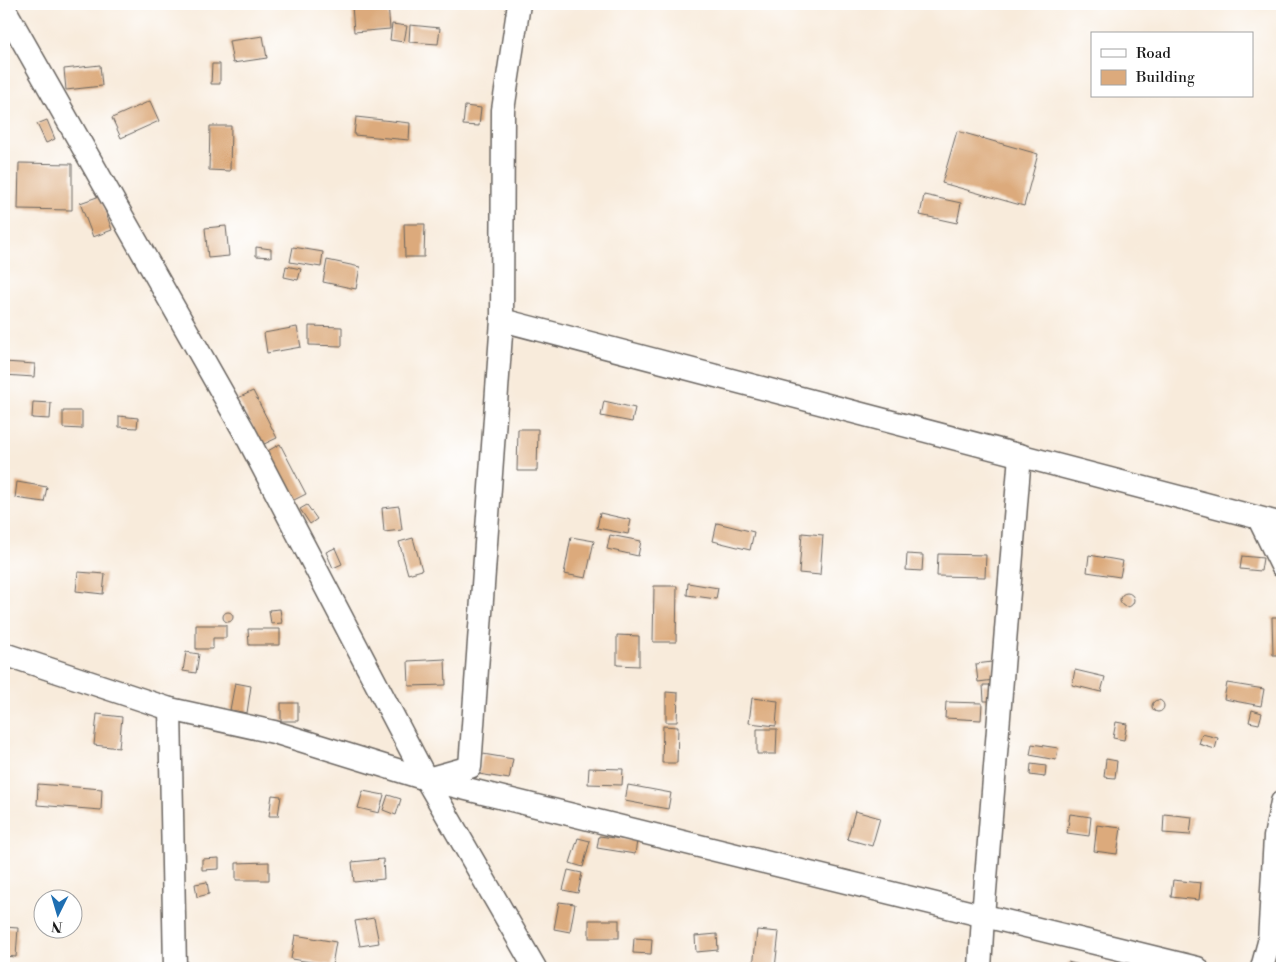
<svg xmlns="http://www.w3.org/2000/svg" width="1286" height="972" font-family="'Libre Bodoni',serif">
<rect width="100%" height="100%" fill="#fff"/>
<filter id="ink" filterUnits="userSpaceOnUse"><feTurbulence type="fractalNoise" baseFrequency=".02" numOctaves="2"/><feDisplacementMap in="SourceGraphic" scale="10" xChannelSelector="R" yChannelSelector="G"/><feConvolveMatrix kernelMatrix="1 2 1 2 8 2 1 2 1" color-interpolation-filters="sRGB"/></filter>
<filter id="wash" filterUnits="userSpaceOnUse"><feTurbulence type="fractalNoise" baseFrequency=".0096" numOctaves="4" result="noise"/><feDisplacementMap in="SourceGraphic" scale="20" xChannelSelector="R" yChannelSelector="G"/><feGaussianBlur stdDeviation="1.12" result="paint"/><feColorMatrix in="noise" values="0 0 0 0 0 0 0 0 0 0 0 0 0 0 0 0 0 1.4 0 .05"/><feComposite in="paint" operator="in"/></filter>
<g filter="url(#wash)">
<rect width="100%" height="100%" fill="#f8ebdb"/>
<g id="blocks">
<g fill="#dcaa7c">
<path d="M 368,4 L 388,4 L 390,29 L 354,32 L 352,5 Z"/>
<path d="M 392,24 L 407,26 L 404,42 L 390,40 Z"/>
<path d="M 410,25 L 440,28 L 438,44 L 409,42 Z"/>
<path d="M 263,36 L 267,58 L 233,63 L 229,41 Z"/>
<path d="M 212,64 L 220,64 L 220,84 L 211,84 Z"/>
<path d="M 100,65 L 102,86 L 66,90 L 64,69 Z"/>
<path d="M 150,101 L 159,121 L 121,138 L 112,118 Z"/>
<path d="M 465,106 L 481,108 L 479,126 L 463,125 Z"/>
<path d="M 356,117 L 410,123 L 409,140 L 354,135 Z"/>
<path d="M 47,120 L 55,139 L 46,143 L 37,124 Z"/>
<path d="M 210,126 L 231,126 L 230,171 L 209,170 Z"/>
<path d="M 957,131 L 1038,154 L 1024,206 L 942,183 Z"/>
<path d="M 19,163 L 72,164 L 72,210 L 18,209 Z"/>
<path d="M 924,195 L 961,203 L 957,223 L 920,215 Z"/>
<path d="M 100,196 L 112,230 L 93,237 L 80,203 Z"/>
<path d="M 404,224 L 425,224 L 424,257 L 405,257 Z"/>
<path d="M 226,226 L 229,256 L 208,258 L 205,228 Z"/>
<path d="M 256,247 L 271,249 L 271,257 L 256,256 Z"/>
<path d="M 293,247 L 323,252 L 321,267 L 290,262 Z"/>
<path d="M 327,260 L 360,267 L 356,289 L 323,282 Z"/>
<path d="M 286,266 L 301,269 L 298,280 L 284,277 Z"/>
<path d="M 309,326 L 342,327 L 342,346 L 309,345 Z"/>
<path d="M 297,327 L 301,347 L 267,353 L 264,333 Z"/>
<path d="M 4,362 L 35,364 L 34,377 L 4,375 Z"/>
<path d="M 253,391 L 277,438 L 262,445 L 238,398 Z"/>
<path d="M 604,401 L 635,408 L 632,422 L 601,416 Z"/>
<path d="M 33,402 L 51,403 L 50,419 L 32,418 Z"/>
<path d="M 63,411 L 82,411 L 82,429 L 63,428 Z"/>
<path d="M 119,416 L 138,418 L 137,428 L 119,427 Z"/>
<path d="M 518,429 L 538,429 L 537,471 L 517,471 Z"/>
<path d="M 280,444 L 306,494 L 292,501 L 266,452 Z"/>
<path d="M 17,482 L 47,487 L 44,502 L 15,498 Z"/>
<path d="M 307,505 L 317,519 L 310,524 L 300,509 Z"/>
<path d="M 399,506 L 402,530 L 384,532 L 382,508 Z"/>
<path d="M 600,513 L 631,520 L 628,534 L 597,528 Z"/>
<path d="M 717,523 L 754,532 L 750,550 L 713,541 Z"/>
<path d="M 802,533 L 823,535 L 820,575 L 799,573 Z"/>
<path d="M 610,535 L 641,541 L 638,556 L 607,549 Z"/>
<path d="M 571,537 L 594,541 L 586,578 L 564,574 Z"/>
<path d="M 413,538 L 422,570 L 408,574 L 399,542 Z"/>
<path d="M 335,548 L 342,564 L 333,568 L 326,552 Z"/>
<path d="M 907,554 L 923,555 L 922,571 L 906,570 Z"/>
<path d="M 938,554 L 986,555 L 985,577 L 937,576 Z"/>
<path d="M 1089,555 L 1123,561 L 1120,577 L 1087,572 Z"/>
<path d="M 1242,556 L 1263,558 L 1261,571 L 1240,569 Z"/>
<path d="M 78,572 L 105,574 L 103,594 L 76,591 Z"/>
<path d="M 688,583 L 718,588 L 716,599 L 687,595 Z"/>
<path d="M 654,586 L 677,586 L 676,642 L 653,642 Z"/>
<circle cx="1127" cy="600" r="7"/>
<path d="M 280,609 L 282,623 L 271,624 L 269,610 Z"/>
<circle cx="228" cy="617" r="5"/>
<path d="M 1272,617 L 1282,617 L 1282,655 L 1273,655 Z"/>
<path d="M 196,625 L 226,625 L 226,638 L 213,638 L 213,649 L 196,649 Z"/>
<path d="M 248,629 L 280,629 L 280,645 L 249,645 Z"/>
<path d="M 617,635 L 639,636 L 639,666 L 617,665 Z"/>
<path d="M 186,652 L 199,654 L 196,673 L 183,671 Z"/>
<path d="M 445,659 L 446,685 L 409,686 L 408,661 Z"/>
<path d="M 992,662 L 994,680 L 978,682 L 976,664 Z"/>
<path d="M 1075,670 L 1105,677 L 1101,692 L 1072,685 Z"/>
<path d="M 235,683 L 251,686 L 247,713 L 230,710 Z"/>
<path d="M 1227,683 L 1264,689 L 1261,706 L 1224,699 Z"/>
<path d="M 983,685 L 992,685 L 993,701 L 984,701 Z"/>
<path d="M 666,692 L 678,693 L 677,722 L 666,722 Z"/>
<path d="M 752,698 L 778,701 L 776,726 L 749,723 Z"/>
<circle cx="1158" cy="706" r="6"/>
<path d="M 946,702 L 982,703 L 981,720 L 945,718 Z"/>
<rect x="281" y="703" width="17" height="18"/>
<path d="M 1252,710 L 1262,713 L 1259,724 L 1249,722 Z"/>
<path d="M 97,714 L 122,717 L 119,748 L 94,745 Z"/>
<path d="M 1116,722 L 1127,724 L 1124,740 L 1113,738 Z"/>
<path d="M 663,726 L 678,727 L 677,763 L 662,763 Z"/>
<path d="M 757,729 L 777,729 L 776,754 L 757,754 Z"/>
<path d="M 1202,734 L 1218,738 L 1215,749 L 1199,744 Z"/>
<path d="M 1032,744 L 1058,748 L 1056,760 L 1030,755 Z"/>
<path d="M 483,754 L 513,759 L 509,779 L 479,774 Z"/>
<path d="M 1106,759 L 1117,761 L 1115,778 L 1104,777 Z"/>
<path d="M 1031,764 L 1046,766 L 1045,777 L 1030,775 Z"/>
<path d="M 589,768 L 623,769 L 622,785 L 588,784 Z"/>
<path d="M 38,784 L 102,789 L 101,810 L 37,805 Z"/>
<path d="M 628,785 L 671,793 L 668,809 L 625,801 Z"/>
<path d="M 363,791 L 384,795 L 379,813 L 358,808 Z"/>
<path d="M 272,795 L 281,796 L 278,816 L 269,816 Z"/>
<path d="M 388,795 L 401,799 L 396,815 L 383,810 Z"/>
<path d="M 855,811 L 880,818 L 872,846 L 847,839 Z"/>
<path d="M 1070,814 L 1091,817 L 1089,836 L 1067,833 Z"/>
<path d="M 1164,814 L 1192,817 L 1190,835 L 1163,833 Z"/>
<path d="M 1097,825 L 1121,828 L 1117,854 L 1094,851 Z"/>
<path d="M 599,836 L 637,841 L 635,854 L 597,848 Z"/>
<path d="M 578,838 L 590,841 L 583,867 L 570,863 Z"/>
<path d="M 219,858 L 219,869 L 202,870 L 202,859 Z"/>
<path d="M 383,859 L 384,879 L 354,882 L 352,862 Z"/>
<path d="M 269,862 L 269,880 L 236,880 L 236,863 Z"/>
<path d="M 568,870 L 582,873 L 578,893 L 563,890 Z"/>
<path d="M 1173,880 L 1201,883 L 1199,900 L 1171,897 Z"/>
<path d="M 207,882 L 209,894 L 197,897 L 195,884 Z"/>
<path d="M 559,902 L 575,904 L 570,932 L 554,929 Z"/>
<path d="M 374,918 L 379,943 L 360,946 L 355,921 Z"/>
<rect x="589" y="920" width="30" height="18"/>
<path d="M 4,927 L 18,928 L 16,957 L 4,956 Z"/>
<path d="M 757,930 L 779,932 L 775,968 L 753,967 Z"/>
<path d="M 717,934 L 718,950 L 696,952 L 695,936 Z"/>
<path d="M 295,935 L 336,942 L 332,965 L 291,959 Z"/>
<path d="M 634,938 L 652,939 L 651,954 L 633,953 Z"/>
<path d="M 1068,962 L 1084,966 L 1083,968 L 1067,968 Z"/>
</g>
</g>
</g>
<g filter="url(#ink)">
<use href="#blocks" fill-opacity="0" stroke="#69645f" stroke-width="1"/>
<g fill="none" stroke-linecap="round" stroke-linejoin="round">
<defs>
<g id="street">
<path d="M 4,8 L 245,433 L 426,779 L 535,968"/>
<path d="M 502,320 L 1282,524"/>
<path d="M 1259,519 L 1282,566"/>
<path d="M 4,654 L 170,709 L 274,732 L 426,779 L 1197,968"/>
<path d="M 170,709 L 175,968"/>
<path d="M 427,779 L 470,767 L 502,320 L 503,110 L 519,4"/>
<path d="M 980,968 L 983,916 L 1020,455"/>
<path d="M 1262,968 L 1269,942 L 1275,837 L 1282,802"/>
</g>
</defs>
<use href="#street" stroke="#69645f" stroke-width="25"/>
<use href="#street" stroke="#fff" stroke-width="22"/>
</g>
</g>
<rect width="1286" height="972" fill="none" stroke="#fff" stroke-width="20"/>
<rect x="1091" y="32" width="162" height="65" fill="#ffffff" stroke="#a4a4a4"/>
<rect x="1101" y="49" width="25" height="8" fill="#ffffff" stroke="#a4a4a4"/>
<text x="1136" y="58" font-size="15" fill="#1c1c1c">Road</text>
<rect x="1101" y="70" width="25" height="15" fill="#dcaa7c" stroke="#a4a4a4"/>
<text x="1136" y="82" font-size="15" fill="#1c1c1c">Building</text>
<g transform="translate(58 914) rotate(185)"><circle r="24" fill="#ffffff" stroke="#a4a4a4"/>
<path d="M0-4L9 19L0 12L-9 19Z" fill="#1f6fb2"/>
<text y="-8" font-size="14" font-weight="bold" text-anchor="middle" fill="#1c1c1c">N</text>
</g>
</svg>
